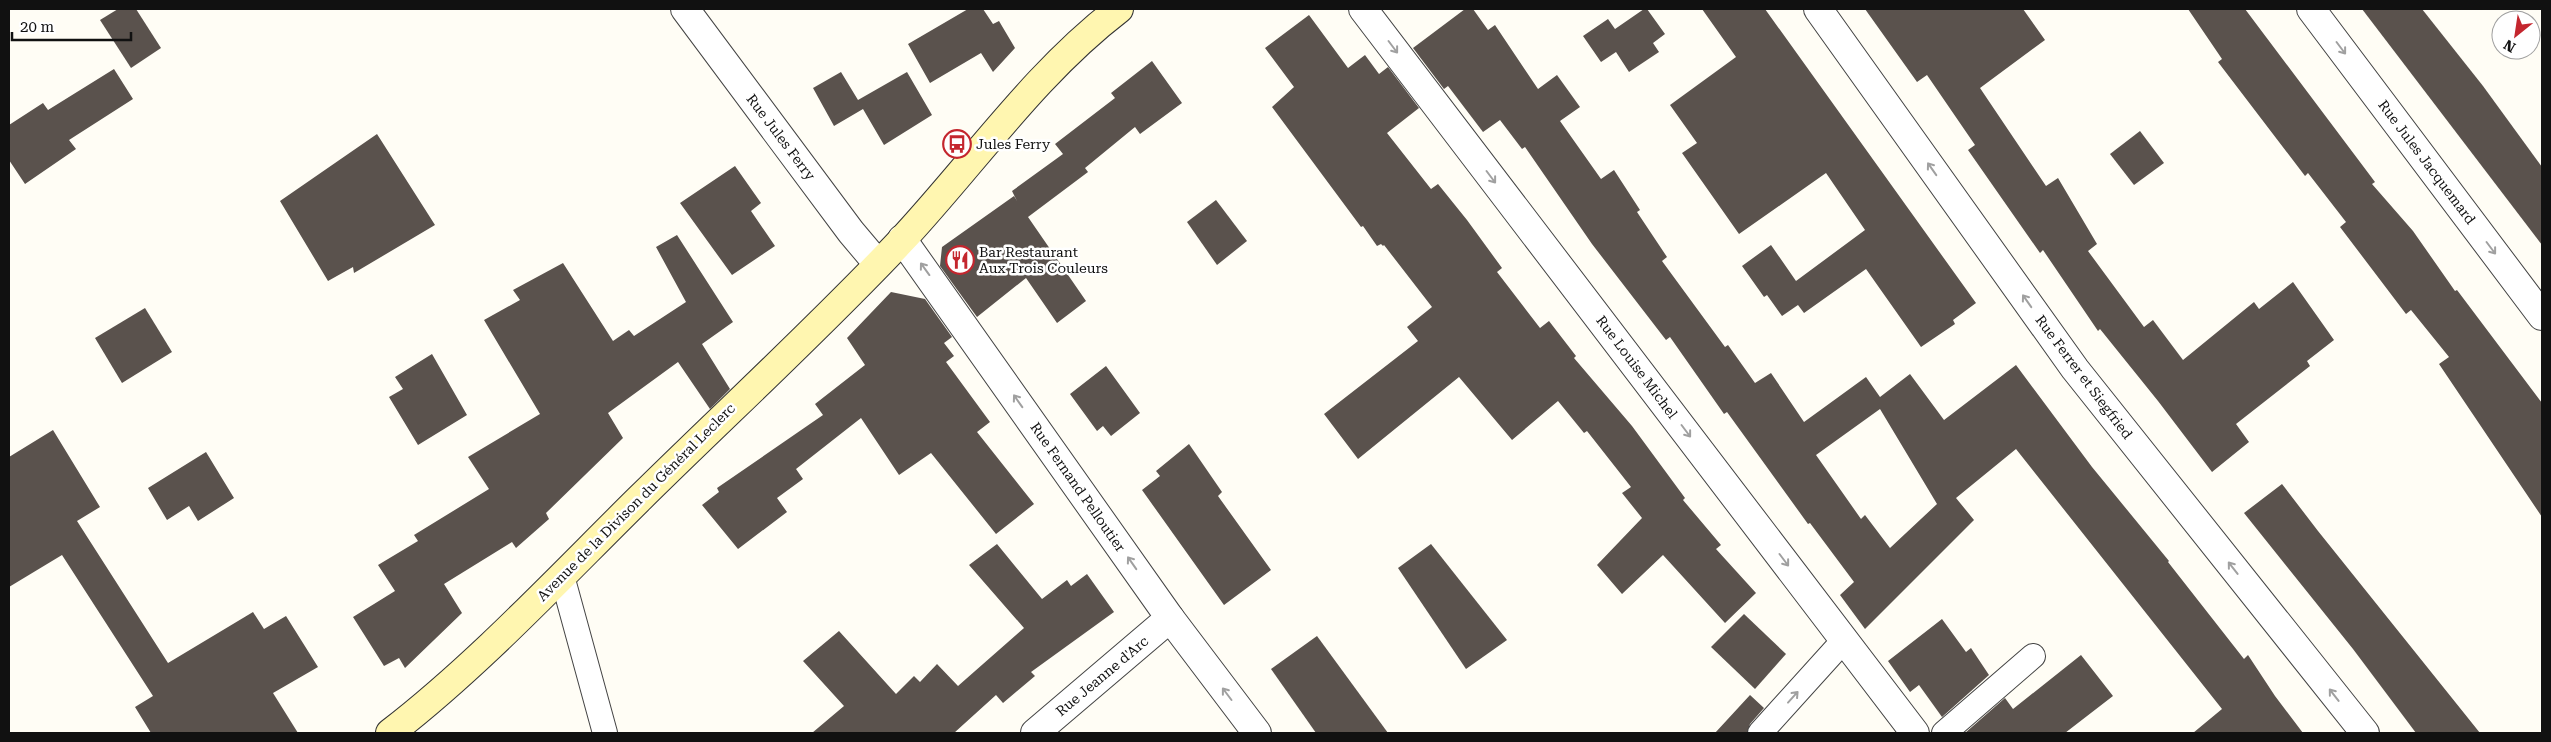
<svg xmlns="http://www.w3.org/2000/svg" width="2551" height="742" font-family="'Roboto Serif',serif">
<rect width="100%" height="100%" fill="#fffdf5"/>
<g fill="#5a524d" fill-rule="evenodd">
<path d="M 118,9 L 136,9 L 161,48 L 131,68 L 100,20 Z"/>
<path d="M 968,9 L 983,9 L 993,24 L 999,21 L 1015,48 L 993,72 L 981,53 L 930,83 L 908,44 Z"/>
<path d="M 1465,9 L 1473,9 L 1488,30 L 1495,25 L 1538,89 L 1557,75 L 1580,107 L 1560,121 L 1601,179 L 1614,170 L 1640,210 L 1637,212 L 1667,257 L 1662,261 L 1725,347 L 1728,345 L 1755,383 L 1771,373 L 1804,422 L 1866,377 L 1880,397 L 1910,374 L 1944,420 L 2016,365 L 2092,467 L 2169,561 L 2168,562 L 2244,659 L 2248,655 L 2275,696 L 2303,733 L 2193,733 L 2222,709 L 2016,449 L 1956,498 L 1974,520 L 1865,629 L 1840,595 L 1854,582 L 1810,523 L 1808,524 L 1727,412 L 1724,414 L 1670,337 L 1666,340 L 1592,244 L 1525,147 L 1522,149 L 1500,120 L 1483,132 L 1448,86 L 1444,89 L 1413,48 ZM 1880,409 L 1937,504 L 1890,548 L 1865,515 L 1861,519 L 1816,455 Z"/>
<path d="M 1644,9 L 1647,9 L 1665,34 L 1653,43 L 1659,52 L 1629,72 L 1616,52 L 1601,62 L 1583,36 L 1608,19 L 1615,29 Z"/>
<path d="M 1702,9 L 1765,9 L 1976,303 L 1953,320 L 1955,324 L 1921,347 L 1866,269 L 1804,313 L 1798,305 L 1782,316 L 1767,295 L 1764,297 L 1742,266 L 1771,245 L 1796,281 L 1865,230 L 1826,173 L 1739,234 L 1682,153 L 1697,143 L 1670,105 L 1736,57 Z"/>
<path d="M 1865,9 L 2023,9 L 2045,40 L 1980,88 L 2046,186 L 2058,178 L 2097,244 L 2088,251 L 2144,327 L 2153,320 L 2183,360 L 2254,302 L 2259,309 L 2293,282 L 2334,340 L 2307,361 L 2310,366 L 2236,424 L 2249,442 L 2212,472 L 2158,401 L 2100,329 L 2098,331 L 2043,250 L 2040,253 L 1968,150 L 1975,145 L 1927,75 L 1917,82 Z"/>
<path d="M 2188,9 L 2245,9 L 2375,182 L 2372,184 L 2413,231 L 2455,291 L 2457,290 L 2542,403 L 2542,517 L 2439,364 L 2449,357 L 2411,310 L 2406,314 L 2340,227 L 2346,222 L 2308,173 L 2305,176 L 2218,62 L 2222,59 Z"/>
<path d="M 2362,9 L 2422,9 L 2483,86 L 2542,167 L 2542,245 Z"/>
<path d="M 1309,15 L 1348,68 L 1365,55 L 1379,74 L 1388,67 L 1419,108 L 1387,133 L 1431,189 L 1438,184 L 1467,220 L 1502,268 L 1497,272 L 1540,328 L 1549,321 L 1576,356 L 1574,358 L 1632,426 L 1685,498 L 1683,500 L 1721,545 L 1716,549 L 1756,593 L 1725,623 L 1663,555 L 1622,594 L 1597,565 L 1642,518 L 1622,493 L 1631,487 L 1587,431 L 1584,433 L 1558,401 L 1512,440 L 1459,377 L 1358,459 L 1324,414 L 1418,341 L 1407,327 L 1432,307 L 1384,245 L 1383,246 L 1381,244 L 1377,246 L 1363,226 L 1361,227 L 1272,107 L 1294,87 L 1265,48 Z"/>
<path d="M 1152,61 L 1182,103 L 1140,134 L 1135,127 L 1085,168 L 1088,172 L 1028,217 L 1086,301 L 1057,323 L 1026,278 L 977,317 L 940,266 L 942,247 L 1014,196 L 1017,201 L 1012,191 L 1063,154 L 1055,144 L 1115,98 L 1111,93 Z"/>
<path d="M 114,69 L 133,99 L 69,140 L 76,149 L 25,184 L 9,160 L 9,125 L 43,103 L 48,110 Z"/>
<path d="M 841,72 L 858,100 L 907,72 L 932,115 L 884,145 L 863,109 L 834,126 L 813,88 Z"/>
<path d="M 2140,131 L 2164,163 L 2134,185 L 2110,154 Z"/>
<path d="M 377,134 L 435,225 L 354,273 L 353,267 L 328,281 L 280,201 Z"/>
<path d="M 735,166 L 761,203 L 751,211 L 775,246 L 732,275 L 680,203 Z"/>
<path d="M 1216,200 L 1247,241 L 1217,265 L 1187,222 Z"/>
<path d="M 677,235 L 733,322 L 702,344 L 730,389 L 710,409 L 678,362 L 608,413 L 623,438 L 546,513 L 549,519 L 516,548 L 512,542 L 444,584 L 462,613 L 405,668 L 399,658 L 384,666 L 353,617 L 395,591 L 378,565 L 418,541 L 414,535 L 489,489 L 468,457 L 540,414 L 484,320 L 520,300 L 513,290 L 563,263 L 613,341 L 629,330 L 634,336 L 686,302 L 656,247 Z"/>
<path d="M 891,292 L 925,299 L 952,337 L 944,343 L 954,356 L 946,362 L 990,422 L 977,432 L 1034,504 L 996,534 L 931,453 L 899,475 L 861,418 L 796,469 L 803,479 L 777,498 L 787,512 L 738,549 L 702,505 L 719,492 L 717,488 L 823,415 L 815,404 L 865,365 L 847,338 Z"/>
<path d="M 145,308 L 172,352 L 122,383 L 95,338 Z"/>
<path d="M 432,354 L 467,415 L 418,445 L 389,397 L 403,389 L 395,377 Z"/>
<path d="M 1106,366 L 1140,413 L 1111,436 L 1103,426 L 1097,431 L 1070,394 Z"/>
<path d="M 53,430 L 100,507 L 77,521 L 168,663 L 253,612 L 264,629 L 286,616 L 318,667 L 273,693 L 298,733 L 151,733 L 135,707 L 153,696 L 62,555 L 9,587 L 9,457 Z"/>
<path d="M 1189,444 L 1222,492 L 1218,496 L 1271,570 L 1224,605 L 1142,490 L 1160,476 L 1156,471 Z"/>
<path d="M 206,452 L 234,498 L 198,521 L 189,506 L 167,520 L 148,488 Z"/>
<path d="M 2282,484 L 2318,531 L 2480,733 L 2416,733 L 2353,649 L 2244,513 Z"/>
<path d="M 997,544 L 1042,599 L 1067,580 L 1071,586 L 1087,574 L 1114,612 L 1031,672 L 1035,676 L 1003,703 L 996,695 L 954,733 L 812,733 L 844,706 L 803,661 L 839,631 L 896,694 L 914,676 L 920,682 L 937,664 L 958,686 L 1024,628 L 969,565 Z"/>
<path d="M 1431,544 L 1507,640 L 1466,669 L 1398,568 Z"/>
<path d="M 1744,614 L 1786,654 L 1755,689 L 1711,647 Z"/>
<path d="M 1942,619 L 1966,652 L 1971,648 L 1989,675 L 1942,717 L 1919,685 L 1910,692 L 1888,661 Z"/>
<path d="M 1317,636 L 1388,733 L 1316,733 L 1271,669 Z"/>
<path d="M 2081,655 L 2113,696 L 2065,733 L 1965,733 L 2005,698 L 2013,709 Z"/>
<path d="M 1750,695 L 1764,708 L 1750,724 L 1747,733 L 1715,733 Z"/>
</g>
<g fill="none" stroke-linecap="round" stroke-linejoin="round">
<defs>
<g id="lane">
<path d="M 562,576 L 605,733"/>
<path d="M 1760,733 L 1845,639"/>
<path d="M 1944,733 L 2033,656"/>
</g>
<g id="street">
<path d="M 685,9 L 851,232 L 878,264"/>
<path d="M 1363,9 L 1915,733"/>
<path d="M 1818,9 L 2075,369 L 2365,733"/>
<path d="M 2311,9 L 2542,316"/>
<path d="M 902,239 L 1170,618 L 1257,733"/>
<path d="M 1035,733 L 1170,618"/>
</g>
<path id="secondary" d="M 390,733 C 477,666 559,578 638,500 C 725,414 816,331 900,242 C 973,164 1034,74 1119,9"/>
</defs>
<use href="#lane" stroke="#444" stroke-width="26"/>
<use href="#street" stroke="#444" stroke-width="30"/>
<use href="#secondary" stroke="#333" stroke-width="30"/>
<use href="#lane" stroke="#fff" stroke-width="24"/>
<use href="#street" stroke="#fff" stroke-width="28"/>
<use href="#secondary" stroke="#fff6b0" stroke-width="28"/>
</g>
<defs><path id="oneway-shaft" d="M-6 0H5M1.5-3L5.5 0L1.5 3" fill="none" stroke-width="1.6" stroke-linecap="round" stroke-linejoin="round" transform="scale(1.25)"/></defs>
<g stroke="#a0a0a0">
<use href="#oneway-shaft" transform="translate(1393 47) rotate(53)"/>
<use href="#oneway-shaft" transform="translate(2341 48) rotate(53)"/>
<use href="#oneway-shaft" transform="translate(1932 169) rotate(-125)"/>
<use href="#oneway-shaft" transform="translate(1491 177) rotate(53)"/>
<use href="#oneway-shaft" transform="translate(2491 248) rotate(53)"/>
<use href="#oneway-shaft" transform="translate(925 269) rotate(-126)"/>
<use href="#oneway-shaft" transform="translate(2027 301) rotate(-125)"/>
<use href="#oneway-shaft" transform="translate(1018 401) rotate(-125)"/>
<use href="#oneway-shaft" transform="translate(1686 431) rotate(53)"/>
<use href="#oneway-shaft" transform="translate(1784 560) rotate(53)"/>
<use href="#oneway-shaft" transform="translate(1132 563) rotate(-125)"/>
<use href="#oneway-shaft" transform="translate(2233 568) rotate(-128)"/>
<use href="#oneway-shaft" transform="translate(1227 694) rotate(-127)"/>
<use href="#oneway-shaft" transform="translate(2334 695) rotate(-128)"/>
<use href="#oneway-shaft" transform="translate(1793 697) rotate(-48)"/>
</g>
<defs>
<symbol id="bus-ring" viewBox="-11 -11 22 22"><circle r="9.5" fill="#fff" stroke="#c4262e" stroke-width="1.5"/><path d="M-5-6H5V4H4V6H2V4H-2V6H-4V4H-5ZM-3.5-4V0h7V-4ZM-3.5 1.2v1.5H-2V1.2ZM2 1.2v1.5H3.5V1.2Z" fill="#c4262e"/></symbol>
<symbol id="restaurant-ring" viewBox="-11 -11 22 22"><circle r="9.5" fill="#fff" stroke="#c4262e" stroke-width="1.5"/><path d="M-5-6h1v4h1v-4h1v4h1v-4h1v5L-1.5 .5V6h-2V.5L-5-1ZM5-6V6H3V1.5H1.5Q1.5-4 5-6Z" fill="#c4262e"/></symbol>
</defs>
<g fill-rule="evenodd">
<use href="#bus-ring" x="941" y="128" width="32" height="32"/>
<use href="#restaurant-ring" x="944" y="244" width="32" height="32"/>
</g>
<g text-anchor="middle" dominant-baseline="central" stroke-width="5" stroke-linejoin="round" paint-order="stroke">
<g font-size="14" fill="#111" stroke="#fff">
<text transform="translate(781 137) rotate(53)">Rue Jules Ferry</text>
<text transform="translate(2427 162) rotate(53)">Rue Jules Jacquemard</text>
<text transform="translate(1637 367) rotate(53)">Rue Louise Michel</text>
<text transform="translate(2084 377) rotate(53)">Rue Ferrer et Siegfried</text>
<text transform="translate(1078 487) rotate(55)">Rue Fernand Pelloutier</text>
<text transform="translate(636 502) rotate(-45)">Avenue de la Divison du Général Leclerc</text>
<text transform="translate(1102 676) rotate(-40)">Rue Jeanne d'Arc</text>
</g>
<g font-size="14" fill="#111" stroke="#fff" text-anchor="start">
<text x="976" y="144">Jules Ferry</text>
<text x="979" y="252">Bar Restaurant<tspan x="979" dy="16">Aux Trois Couleurs</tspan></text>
</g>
</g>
<rect width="2551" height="742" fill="none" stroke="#111111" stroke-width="20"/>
<g transform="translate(2516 35) rotate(210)"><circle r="24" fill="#ffffff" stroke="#a0a0a0"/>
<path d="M0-4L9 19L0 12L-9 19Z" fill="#c4262e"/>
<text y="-8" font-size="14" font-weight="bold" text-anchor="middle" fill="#111111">N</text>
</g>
<path d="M12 32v8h119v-8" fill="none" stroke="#111111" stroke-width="2.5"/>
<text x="20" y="32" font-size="15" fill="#111111" stroke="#ffffff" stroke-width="4" paint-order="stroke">20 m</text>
</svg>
